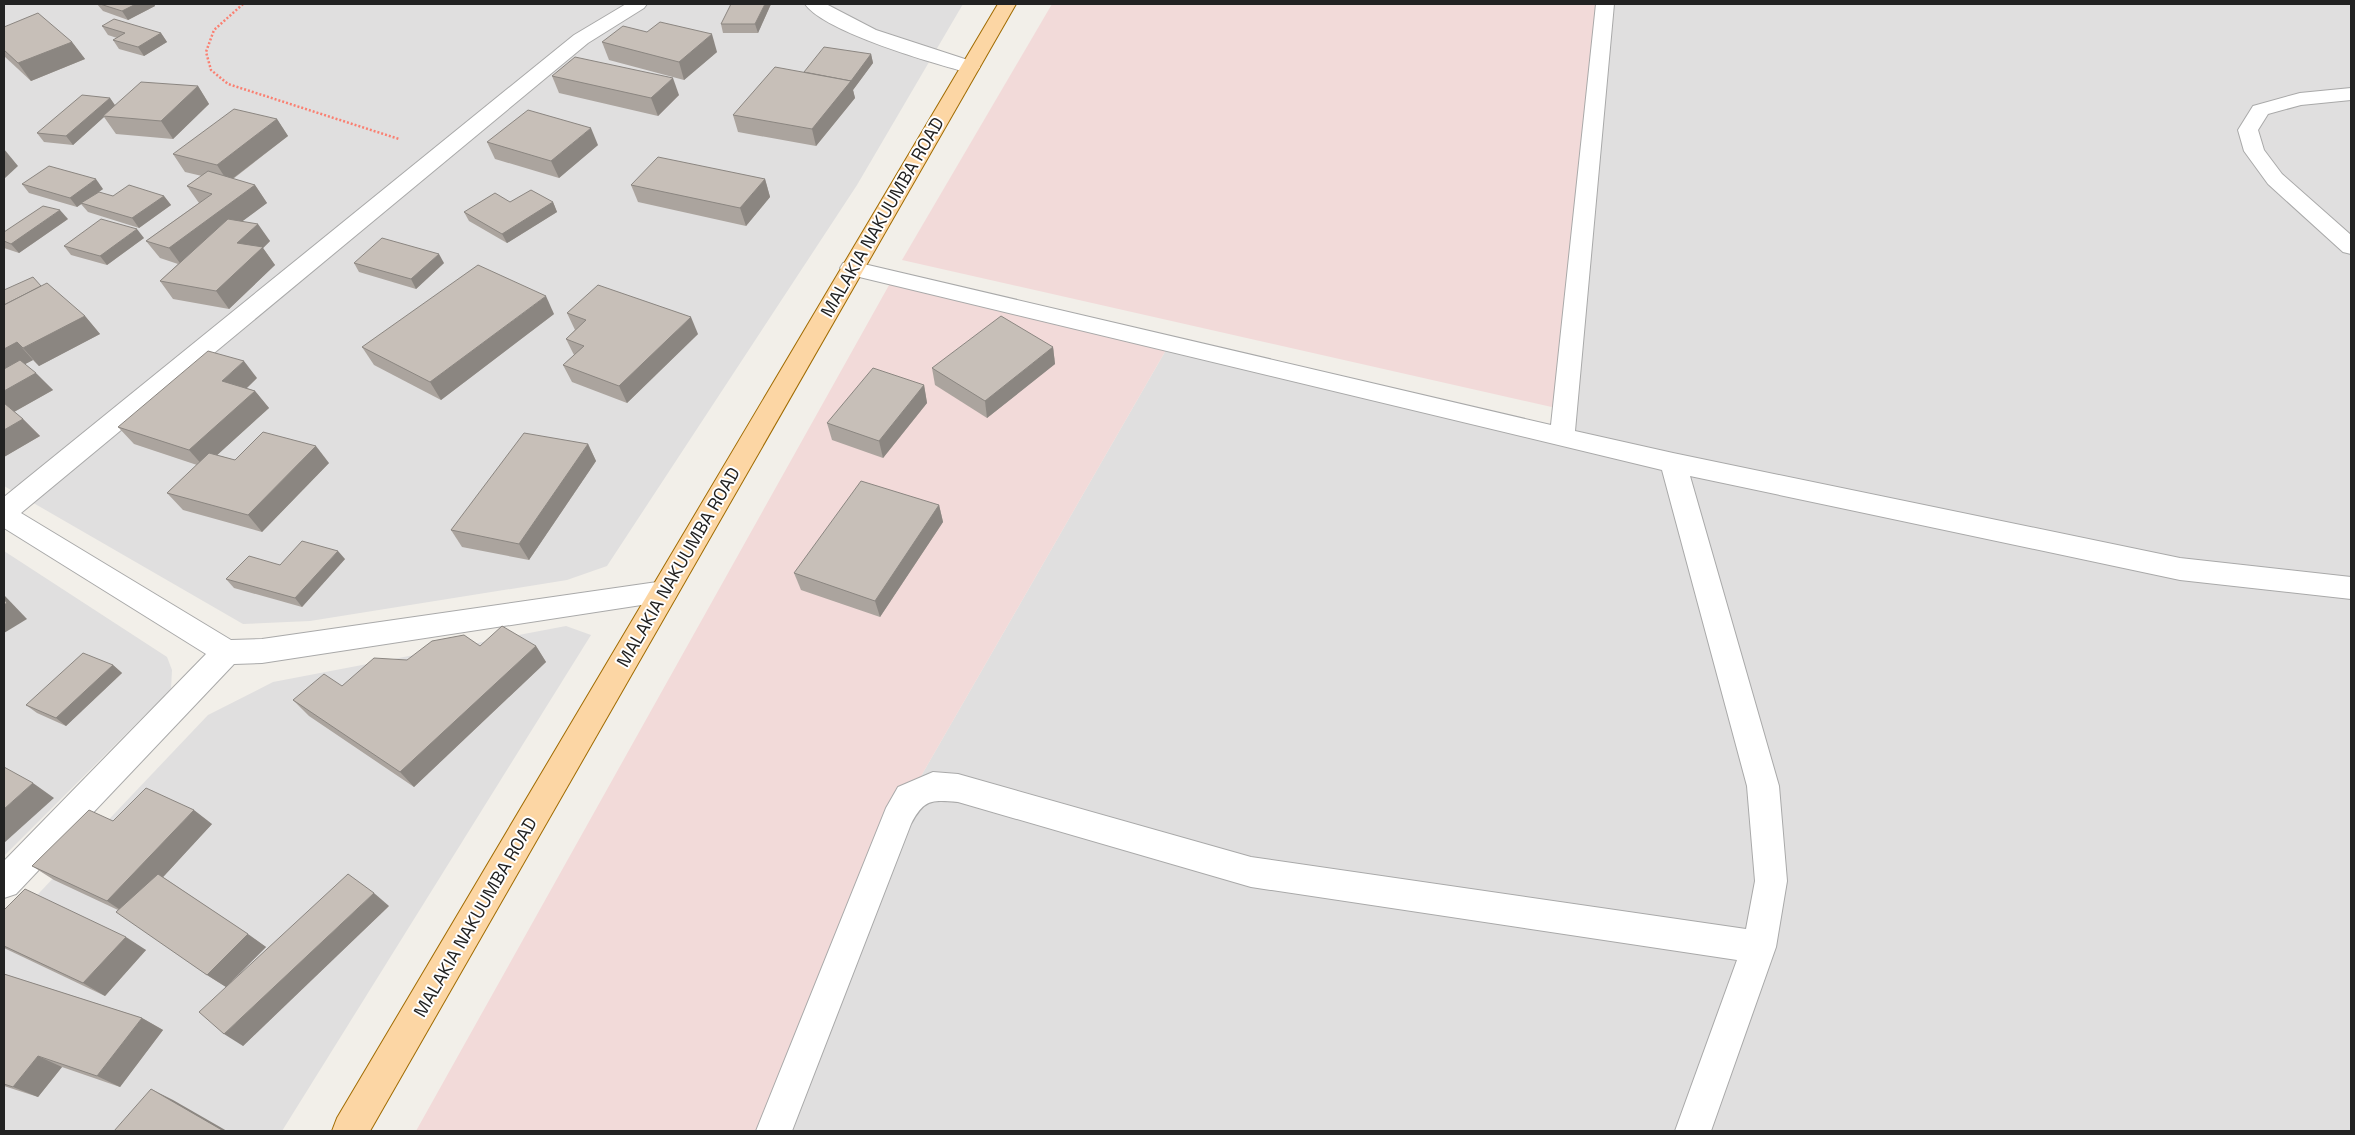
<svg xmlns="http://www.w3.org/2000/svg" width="2355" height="1135" font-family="'Space Grotesk',sans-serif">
<rect width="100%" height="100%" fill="#f2efe9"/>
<g fill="#e0dfdf">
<path d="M 4,4 L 963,4 L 857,185 L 607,566 L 567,580 L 310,621 L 243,624 L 4,486 Z"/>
<path d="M 1604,4 L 2351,4 L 2351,1131 L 777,1131 L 909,797 L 1170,343 L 1562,436 Z"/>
<path d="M 4,551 L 167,657 L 172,670 L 171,689 L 4,856 Z"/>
<path d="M 566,626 L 591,635 L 282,1131 L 4,1131 L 4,930 L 208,715 L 273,682 Z"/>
</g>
<g fill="#f2dad9">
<path d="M 1052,4 L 1605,4 L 1565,410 L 902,260 Z"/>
<path d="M 893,278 L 1170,343 L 897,818 L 774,1131 L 416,1131 Z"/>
</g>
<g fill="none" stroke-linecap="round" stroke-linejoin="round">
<defs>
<g id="lane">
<path d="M 626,4 L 647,4 L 644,8 L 588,43 L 21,513 L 231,640 L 262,639 L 664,581 L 674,584 L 678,592 L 674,600 L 262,663 L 234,664 L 16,894 L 4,898 L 4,861 L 206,654 L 4,528 L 4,497 L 574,35 Z"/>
<path d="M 805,4 L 826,4 L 876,30 L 977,63 L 980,67 L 977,71 L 970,73 C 935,64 824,32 805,4 Z"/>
<path d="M 1596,4 L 1614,4 L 1575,431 L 1673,453 L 2180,558 L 2351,577 L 2351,599 L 2180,580 L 1690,476 L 1779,786 L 1787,881 L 1776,947 L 1711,1131 L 1675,1131 L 1737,960 L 1251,887 L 958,802 C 931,800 924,799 911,824 L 792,1131 L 756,1131 L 886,808 L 898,787 L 933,772 L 958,774 L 1251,857 L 1746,929 L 1755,881 L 1747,786 L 1662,470 L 851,275 L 843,273 L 840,268 L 843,263 L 851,261 L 1551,425 Z"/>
<path d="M 2351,88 L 2351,100 L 2301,105 L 2268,114 L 2258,130 L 2264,150 L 2282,174 L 2351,235 L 2351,254 L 2343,252 L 2268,184 L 2244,151 L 2238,130 L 2253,106 L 2300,93 Z"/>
</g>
<path id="primary" d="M 998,4 L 1016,4 L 370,1131 L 332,1131 L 337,1118 Z"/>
</defs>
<use href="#lane" stroke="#a9a9a9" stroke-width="2"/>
<use href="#primary" stroke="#a06b00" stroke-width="2"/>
<path stroke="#fa8072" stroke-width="2.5" stroke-dasharray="2 2" stroke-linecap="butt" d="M 243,4 L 214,30 L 206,52 L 211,70 L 228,84 L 399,139"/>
<use href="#lane" fill="#fff" fill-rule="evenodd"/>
<use href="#primary" fill="#fcd6a4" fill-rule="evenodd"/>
</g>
<g fill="#aba49e">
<path d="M 97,4 L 154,4 L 155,6 L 128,20 L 103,11 Z"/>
<path d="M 771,4 L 758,33 L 723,33 L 721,24 Z"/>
<path d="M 102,26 L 161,33 L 167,42 L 144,56 L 119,49 L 113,40 L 117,38 L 108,35 Z"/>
<path d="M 4,27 L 72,42 L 85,59 L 31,81 L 4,56 Z"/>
<path d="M 647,32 L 717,52 L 684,80 L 609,60 L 602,42 Z"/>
<path d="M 871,54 L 873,63 L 853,90 L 855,98 L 816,146 L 738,132 L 733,115 L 804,72 Z"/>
<path d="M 552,76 L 679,95 L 658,116 L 559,93 Z"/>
<path d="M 198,86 L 209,104 L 173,139 L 116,134 L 104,117 L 73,145 L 44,142 L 37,133 L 110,98 L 115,105 Z"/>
<path d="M 277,119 L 288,136 L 233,179 L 255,185 L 267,203 L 242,221 L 270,241 L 263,248 L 275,265 L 229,309 L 173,299 L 160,281 L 178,264 L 160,258 L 146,241 L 199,203 L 187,186 L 202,176 L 185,172 L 173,154 Z"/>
<path d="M 487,142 L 598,145 L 559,178 L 495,159 Z"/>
<path d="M 765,179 L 770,197 L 746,226 L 638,202 L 631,185 Z"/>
<path d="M 22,184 L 103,189 L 97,193 L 113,196 L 164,196 L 171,205 L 139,228 L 88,212 L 81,204 L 77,207 L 29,193 Z"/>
<path d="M 510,202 L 553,202 L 557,212 L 507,243 L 469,221 L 464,212 Z"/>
<path d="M 68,219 L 19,253 L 4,248 L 4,232 Z"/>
<path d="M 144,238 L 107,265 L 71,255 L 64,246 Z"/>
<path d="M 354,263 L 444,263 L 416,289 L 359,272 Z"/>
<path d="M 41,286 L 85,316 L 100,334 L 39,366 L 33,360 L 25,364 L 53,390 L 14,412 L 23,419 L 40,436 L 4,457 L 4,290 Z"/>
<path d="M 567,313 L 698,334 L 627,403 L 572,382 L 563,365 L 574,355 L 566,339 L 575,330 Z"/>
<path d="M 554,314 L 441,400 L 374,365 L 362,347 Z"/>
<path d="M 1053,347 L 1055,364 L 987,418 L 935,385 L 932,368 Z"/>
<path d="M 257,378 L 247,388 L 255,391 L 269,408 L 217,455 L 235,460 L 329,463 L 262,532 L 183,510 L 167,493 L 197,465 L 134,444 L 118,427 Z"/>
<path d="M 924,385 L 927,403 L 883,458 L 832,440 L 827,423 Z"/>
<path d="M 588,444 L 596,461 L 529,560 L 462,547 L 451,530 Z"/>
<path d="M 939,505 L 943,522 L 880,617 L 801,590 L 794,573 Z"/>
<path d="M 345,559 L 302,607 L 234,588 L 226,579 L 280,565 Z"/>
<path d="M 480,646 L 536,646 L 546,662 L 414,787 L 309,716 L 293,700 L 342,686 L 407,660 Z"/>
<path d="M 113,665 L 122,673 L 66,726 L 37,713 L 26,705 Z"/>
<path d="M 113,821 L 212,824 L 163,877 L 266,947 L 232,981 L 389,906 L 243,1046 L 226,987 L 207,975 L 118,910 L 54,880 L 32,866 Z"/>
<path d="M 4,910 L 146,950 L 105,996 L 4,948 Z"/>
<path d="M 4,974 L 142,1018 L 163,1030 L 120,1087 L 62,1067 L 38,1097 L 4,1086 Z"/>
</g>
<g fill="#8b8681">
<path d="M 136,4 L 154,4 L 155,6 L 128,20 L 122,11 Z"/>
<path d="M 765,4 L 771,4 L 758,33 L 755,24 Z"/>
<path d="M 161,33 L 167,42 L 144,56 L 138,47 Z"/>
<path d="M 712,34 L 717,52 L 684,80 L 679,62 Z"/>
<path d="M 72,42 L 85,59 L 31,81 L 18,63 Z"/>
<path d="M 871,54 L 873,63 L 853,90 L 855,98 L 816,146 L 812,129 Z"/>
<path d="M 673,78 L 679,95 L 658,116 L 651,98 Z"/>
<path d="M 198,86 L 209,104 L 173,139 L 161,121 Z"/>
<path d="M 110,98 L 116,107 L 103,116 L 104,117 L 73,145 L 66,136 Z"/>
<path d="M 277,119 L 288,136 L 228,182 L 217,165 Z"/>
<path d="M 591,128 L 598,145 L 559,178 L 551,161 Z"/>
<path d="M 4,149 L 18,166 L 4,179 Z"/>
<path d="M 96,179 L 103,189 L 77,207 L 70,198 Z"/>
<path d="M 765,179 L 770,197 L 746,226 L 740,208 Z"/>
<path d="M 255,185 L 267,203 L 182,266 L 169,248 Z"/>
<path d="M 164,196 L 171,205 L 139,228 L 132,218 Z"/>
<path d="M 553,202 L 557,212 L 507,243 L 502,234 Z"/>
<path d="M 60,210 L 68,219 L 19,253 L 11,244 Z"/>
<path d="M 258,224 L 270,241 L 263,248 L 275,265 L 229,309 L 216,291 L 237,243 Z"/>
<path d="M 137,229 L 144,238 L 107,265 L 100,256 Z"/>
<path d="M 439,254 L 444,263 L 416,289 L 411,279 Z"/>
<path d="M 546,296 L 554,314 L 441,400 L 430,382 Z"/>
<path d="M 85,316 L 100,334 L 39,366 L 23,348 Z"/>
<path d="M 691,317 L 698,334 L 627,403 L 619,386 Z"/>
<path d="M 17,342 L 33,360 L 4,375 L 4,349 Z"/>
<path d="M 1053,347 L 1055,364 L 987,418 L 985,401 Z"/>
<path d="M 244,361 L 257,378 L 236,398 L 222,381 Z"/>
<path d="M 36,373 L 53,390 L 12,413 L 4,405 L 4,391 Z"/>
<path d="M 924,385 L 927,403 L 883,458 L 879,441 Z"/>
<path d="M 255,391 L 269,408 L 204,467 L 189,450 Z"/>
<path d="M 23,419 L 40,436 L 4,457 L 4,430 Z"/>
<path d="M 588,444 L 596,461 L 529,560 L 519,544 Z"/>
<path d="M 316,446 L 329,463 L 262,532 L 248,515 Z"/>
<path d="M 939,505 L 943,522 L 880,617 L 875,601 Z"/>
<path d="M 338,551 L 345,559 L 302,607 L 295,598 Z"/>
<path d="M 4,595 L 27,619 L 4,633 Z"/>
<path d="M 536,646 L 546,662 L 414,787 L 400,772 Z"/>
<path d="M 113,665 L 122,673 L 66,726 L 56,718 Z"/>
<path d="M 33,783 L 54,798 L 4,843 L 4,809 Z"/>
<path d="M 194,810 L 212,824 L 128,915 L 107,901 Z"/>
<path d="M 374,893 L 389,906 L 243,1046 L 224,1034 Z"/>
<path d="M 248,934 L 266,947 L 226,987 L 207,975 Z"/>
<path d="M 126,937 L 146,950 L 105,996 L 83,983 Z"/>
<path d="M 142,1018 L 163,1030 L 120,1087 L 97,1076 Z"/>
<path d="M 38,1056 L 62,1067 L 38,1097 L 13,1087 Z"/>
<path d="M 151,1089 L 173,1100 L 227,1131 L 221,1131 Z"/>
</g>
<g fill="#c7bfb8" stroke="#8b8681">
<path d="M 100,4 L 136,4 L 122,11 Z"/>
<path d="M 731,4 L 765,4 L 755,24 L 721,24 Z"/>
<path d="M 38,13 L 72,42 L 18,63 L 4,50 L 4,27 Z"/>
<path d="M 114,19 L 161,33 L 138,47 L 113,40 L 125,33 L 102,26 Z"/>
<path d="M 660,22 L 712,34 L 679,62 L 602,42 L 623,26 L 647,32 Z"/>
<path d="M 824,47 L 871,54 L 851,81 L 804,72 Z"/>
<path d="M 575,57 L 673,78 L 651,98 L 552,76 Z"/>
<path d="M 775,67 L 851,81 L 812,129 L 733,115 Z"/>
<path d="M 141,82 L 198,86 L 161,121 L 103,116 Z"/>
<path d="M 82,95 L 110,98 L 66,136 L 37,133 Z"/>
<path d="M 234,109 L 277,119 L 217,165 L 173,154 Z"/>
<path d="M 528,110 L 591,128 L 551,161 L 487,142 Z"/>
<path d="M 658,157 L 765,179 L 740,208 L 631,185 Z"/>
<path d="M 49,166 L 96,179 L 70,198 L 22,184 Z"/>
<path d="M 208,171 L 255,185 L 169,248 L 146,241 L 212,194 L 187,186 Z"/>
<path d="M 129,185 L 164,196 L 132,218 L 81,203 L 99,192 L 113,196 Z"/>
<path d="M 531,190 L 553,202 L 502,234 L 464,212 L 495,193 L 510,202 Z"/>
<path d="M 43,206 L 60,210 L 11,244 L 4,241 L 4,232 Z"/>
<path d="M 101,219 L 137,229 L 100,256 L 64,246 Z"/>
<path d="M 228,219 L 258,224 L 237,243 L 263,247 L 216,291 L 160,281 Z"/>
<path d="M 382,238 L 439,254 L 411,279 L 354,263 Z"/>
<path d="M 478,265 L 546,296 L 430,382 L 362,347 Z"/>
<path d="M 33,277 L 41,286 L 4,305 L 4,290 Z"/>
<path d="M 47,283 L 85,316 L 23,348 L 17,342 L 4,349 L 4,305 Z"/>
<path d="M 598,285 L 691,317 L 619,386 L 563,365 L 584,346 L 566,339 L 586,320 L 567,313 Z"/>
<path d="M 1001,316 L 1053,347 L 985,401 L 932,368 Z"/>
<path d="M 208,351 L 244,361 L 222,381 L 255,391 L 189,450 L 118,427 Z"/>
<path d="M 20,360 L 36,373 L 4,391 L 4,369 Z"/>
<path d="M 873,368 L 924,385 L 879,441 L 827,423 Z"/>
<path d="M 4,403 L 23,419 L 4,430 Z"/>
<path d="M 263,432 L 316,446 L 248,515 L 167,493 L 209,453 L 235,460 Z"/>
<path d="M 524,433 L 588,444 L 519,544 L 451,530 Z"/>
<path d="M 861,481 L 939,505 L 875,601 L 794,573 Z"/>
<path d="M 302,541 L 338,551 L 295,598 L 226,579 L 249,556 L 280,565 Z"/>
<path d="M 4,599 L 7,603 L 4,605 Z"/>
<path d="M 502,626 L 536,646 L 400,772 L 293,700 L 324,674 L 342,686 L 374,658 L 407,660 L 432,641 L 464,635 L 480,646 Z"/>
<path d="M 83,653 L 113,665 L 56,718 L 26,705 Z"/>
<path d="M 4,767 L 33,783 L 4,809 Z"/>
<path d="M 146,788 L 194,810 L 107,901 L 32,866 L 89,810 L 113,821 Z"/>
<path d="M 158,874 L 248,934 L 207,975 L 116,912 Z"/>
<path d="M 348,874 L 374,893 L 224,1034 L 199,1012 Z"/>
<path d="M 25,889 L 126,937 L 83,983 L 4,946 L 4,910 Z"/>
<path d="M 4,974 L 142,1018 L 97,1076 L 38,1056 L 13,1087 L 4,1084 Z"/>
<path d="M 151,1089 L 222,1130 L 221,1131 L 114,1131 Z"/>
</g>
<g text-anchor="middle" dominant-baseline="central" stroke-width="4" stroke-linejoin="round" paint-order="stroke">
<g font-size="18" fill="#222" stroke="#fff">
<text transform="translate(882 217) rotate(-60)">MALAKIA NAKUUMBA ROAD</text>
<text transform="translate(678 567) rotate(-60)">MALAKIA NAKUUMBA ROAD</text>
<text transform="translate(475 917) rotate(-60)">MALAKIA NAKUUMBA ROAD</text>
</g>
</g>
<rect width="2355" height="1135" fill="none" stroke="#222222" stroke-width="10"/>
</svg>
